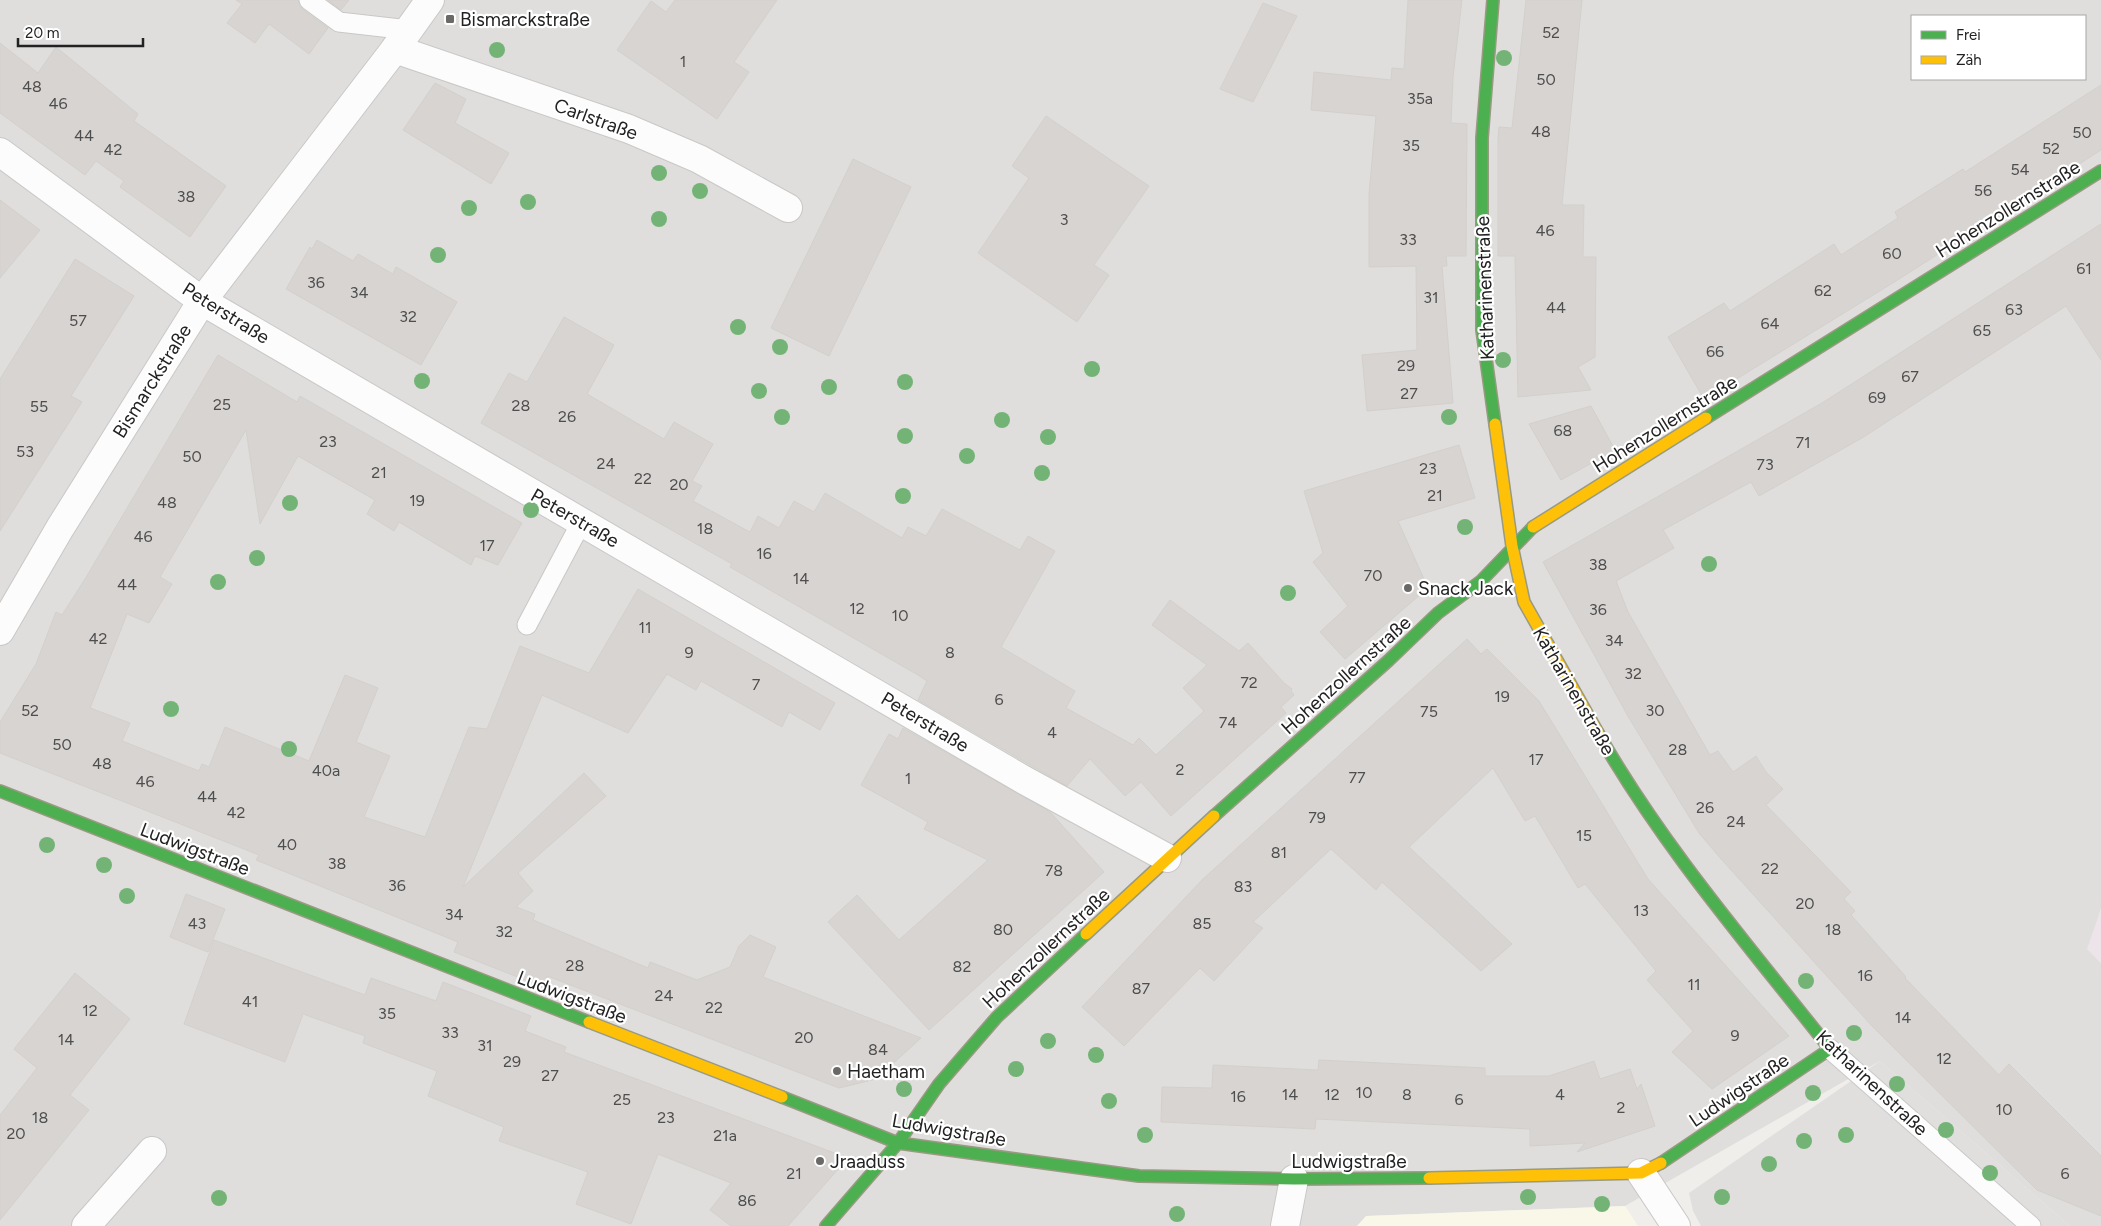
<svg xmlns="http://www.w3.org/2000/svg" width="2101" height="1226" font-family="Figtree,sans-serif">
<rect width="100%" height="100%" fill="#f0eeeb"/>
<path fill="#dfdedc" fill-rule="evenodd" d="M 0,0 L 2101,0 L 2101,909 L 2088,949 L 2101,963 L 2101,1226 L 2070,1226 L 1880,1061 L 1625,1206 L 1367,1216 L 1357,1226 L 0,1226 ZM 1912,16 L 2085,16 L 2085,79 L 1912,79 Z"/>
<path fill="#ede4e9" d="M 2101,909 L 2101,963 L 2087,949 Z"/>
<path fill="#f8f7e8" d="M 1625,1206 L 1638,1226 L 1357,1226 L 1366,1216 Z"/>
<path fill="#e0dfde" d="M 1880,1061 L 2070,1226 L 1701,1226 L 1693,1211 L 1689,1193 Z"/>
<g fill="#d7d4d2" stroke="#d3d0cc">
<path d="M 236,0 L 298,0 L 302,9 L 328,28 L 309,54 L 269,24 L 255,43 L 227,23 L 242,4 Z"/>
<path d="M 328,0 L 349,0 L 341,10 Z"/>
<path d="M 675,0 L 777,0 L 734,62 L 749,72 L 717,119 L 617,50 L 651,1 L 666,12 Z"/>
<path d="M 1408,0 L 1462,0 L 1453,77 L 1451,123 L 1467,124 L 1466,256 L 1446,256 L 1447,266 L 1442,266 L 1453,403 L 1367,411 L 1362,355 L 1417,350 L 1416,266 L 1369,267 L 1369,195 L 1376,116 L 1311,110 L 1314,72 L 1391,80 L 1392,68 L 1404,69 Z"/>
<path d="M 1526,0 L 1582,0 L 1562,205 L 1584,205 L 1583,257 L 1596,257 L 1595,357 L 1578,367 L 1591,390 L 1518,397 L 1515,256 L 1498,256 L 1498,139 L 1499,127 L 1512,128 Z"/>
<path d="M 1263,3 L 1297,16 L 1253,102 L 1220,89 Z"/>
<path d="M 0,43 L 38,73 L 56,47 L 138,114 L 134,121 L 226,186 L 190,237 L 120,187 L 124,181 L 96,161 L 85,175 L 0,113 Z"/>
<path d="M 435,83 L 466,99 L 455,123 L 509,153 L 491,184 L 403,130 Z"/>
<path d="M 2101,85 L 2101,150 L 1896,281 L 1704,399 L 1668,337 L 1724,303 L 1730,311 L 1834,244 L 1841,255 L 1898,218 L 1895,212 L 1963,169 L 1965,172 Z"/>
<path d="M 1046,116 L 1149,186 L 1094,265 L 1109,275 L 1077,322 L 978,253 L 1029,178 L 1012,166 Z"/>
<path d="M 853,159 L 911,187 L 829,356 L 771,328 Z"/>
<path d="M 0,200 L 40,230 L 0,278 Z"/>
<path d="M 2101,224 L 2101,360 L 2066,306 L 1862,438 L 1759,496 L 1751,482 L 1663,530 L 1674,548 L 1616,581 L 1628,612 L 1710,755 L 1718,751 L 1733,772 L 1756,756 L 1766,772 L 1783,789 L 1766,805 L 1851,892 L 1844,899 L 1855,911 L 1851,915 L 1906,977 L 1905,978 L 1999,1075 L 2009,1064 L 2101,1156 L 2101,1216 L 2037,1190 L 1872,1026 L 1722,860 L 1699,833 L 1629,718 L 1543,562 L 1822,403 Z"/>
<path d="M 317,240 L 353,261 L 358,254 L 393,274 L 396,267 L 457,302 L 421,365 L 286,289 L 310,247 L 312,249 Z"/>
<path d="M 75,259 L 134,296 L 71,396 L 82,402 L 0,531 L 0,379 Z"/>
<path d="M 564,317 L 614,345 L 587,394 L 664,439 L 674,422 L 713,444 L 692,481 L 702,486 L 693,501 L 750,532 L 758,516 L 779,528 L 794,501 L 814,512 L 825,493 L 902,538 L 908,527 L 926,536 L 942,509 L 1020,550 L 1028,536 L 1055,551 L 1001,647 L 1075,691 L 1066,708 L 1133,745 L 1139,738 L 1156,755 L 1204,711 L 1183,688 L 1207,665 L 1152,625 L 1170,600 L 1239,651 L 1248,643 L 1284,683 L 1292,689 L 1291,691 L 1294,695 L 1281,707 L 1286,713 L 1171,816 L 1141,782 L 1125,796 L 1090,759 L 1067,786 L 1032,766 L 918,700 L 927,681 L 918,675 L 730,567 L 732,564 L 481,423 L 509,373 L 527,382 Z"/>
<path d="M 218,355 L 297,402 L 300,396 L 522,523 L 498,565 L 475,556 L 471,565 L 399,522 L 394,531 L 367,514 L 375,500 L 298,456 L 260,524 L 246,430 L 160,577 L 172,584 L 149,623 L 127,614 L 90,708 L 130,723 L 122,741 L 199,771 L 202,764 L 209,767 L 225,727 L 309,761 L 345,675 L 378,688 L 356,742 L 390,756 L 364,817 L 425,837 L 469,727 L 487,729 L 520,646 L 589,673 L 638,589 L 835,703 L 820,730 L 789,712 L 782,727 L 701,681 L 696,690 L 667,674 L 628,733 L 542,695 L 463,887 L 584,773 L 606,796 L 518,873 L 533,891 L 516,907 L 535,914 L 533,920 L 648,968 L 650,962 L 697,980 L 730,967 L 739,946 L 750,935 L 776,947 L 763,977 L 921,1038 L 876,1079 L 839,1088 L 547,976 L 543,987 L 454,952 L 458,942 L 256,860 L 259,855 L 0,753 L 0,722 L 36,664 L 56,612 L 62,615 L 85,579 Z"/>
<path d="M 1591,406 L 1615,450 L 1561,480 L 1529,424 Z"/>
<path d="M 1459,445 L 1475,498 L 1398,521 L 1428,588 L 1345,659 L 1320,632 L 1348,606 L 1313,562 L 1323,553 L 1304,491 Z"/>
<path d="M 1467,639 L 1481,654 L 1487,649 L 1539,701 L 1648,879 L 1789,1036 L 1712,1089 L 1672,1052 L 1693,1031 L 1647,980 L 1656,971 L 1585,884 L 1578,888 L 1535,816 L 1525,821 L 1493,768 L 1409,847 L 1512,944 L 1481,971 L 1382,882 L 1376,890 L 1331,849 L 1253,922 L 1263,928 L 1214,981 L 1200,968 L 1124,1046 L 1082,1007 L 1202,880 Z"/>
<path d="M 903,728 L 1050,812 L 1104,872 L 929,1030 L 828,922 L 857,895 L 899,940 L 988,860 L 924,829 L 928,822 L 861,785 L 889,734 L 898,739 Z"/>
<path d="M 186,894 L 225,909 L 208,952 L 170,937 Z"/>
<path d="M 214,940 L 365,995 L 371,978 L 436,1001 L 443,982 L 531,1016 L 525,1031 L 566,1047 L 564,1052 L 848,1158 L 788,1226 L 731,1226 L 710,1210 L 731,1183 L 658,1154 L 631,1224 L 576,1204 L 588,1172 L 499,1141 L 504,1127 L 428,1096 L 437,1071 L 363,1043 L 365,1036 L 303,1014 L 285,1062 L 184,1024 Z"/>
<path d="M 75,973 L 130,1019 L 70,1095 L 89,1110 L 0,1220 L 0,1115 L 37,1068 L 14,1049 Z"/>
<path d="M 1319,1060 L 1485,1068 L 1485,1076 L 1549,1076 L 1594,1061 L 1600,1079 L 1630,1069 L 1637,1089 L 1641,1084 L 1655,1126 L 1577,1152 L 1585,1143 L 1530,1146 L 1530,1129 L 1316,1119 L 1315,1129 L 1161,1122 L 1162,1087 L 1212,1088 L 1213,1065 L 1318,1070 Z"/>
</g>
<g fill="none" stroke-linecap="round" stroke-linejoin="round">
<defs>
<g id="lane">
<path d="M 309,0 L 339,22 L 409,30"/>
<path d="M 527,625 L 582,521"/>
<path d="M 1830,1049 L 2031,1226"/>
</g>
<g id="street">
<path d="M 395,49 L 629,129 L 699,159 L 788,208"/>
<path d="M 0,152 L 202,301 L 1024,780 L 1167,858"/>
<path d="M 0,631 L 60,528 L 202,301 L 395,49 L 430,0"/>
<path d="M 1641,1173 L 1676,1226"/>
<path d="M 86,1226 L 152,1151"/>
<path d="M 1285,1226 L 1294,1179"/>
</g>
<g id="fast">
<path d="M 1493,0 L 1482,138 L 1482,330 L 1495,424"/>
<path d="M 1706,418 L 2101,171"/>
<path d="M 1598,733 C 1663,847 1749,946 1830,1049 L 1661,1163"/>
<path d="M 0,791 L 589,1022"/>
<path d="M 1214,816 L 1388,661 L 1438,613 L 1481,581 L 1533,527"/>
<path d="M 782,1097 L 898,1143 L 1139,1176 L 1294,1179 L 1429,1178"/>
<path d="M 826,1226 L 898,1143 L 939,1084 L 997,1017 L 1086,934"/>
</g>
<g id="slow">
<path d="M 1495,424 L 1512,546 L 1524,602 L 1598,733"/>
<path d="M 1533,527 L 1706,418"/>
<path d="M 1086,934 L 1214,816"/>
<path d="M 589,1022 L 782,1097"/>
<path d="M 1429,1178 L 1641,1173 L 1661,1163"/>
</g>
</defs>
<use href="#lane" stroke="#c9c8c7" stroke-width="21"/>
<use href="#street" stroke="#c9c8c7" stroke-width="30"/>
<use href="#fast" stroke="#999a82" stroke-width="14"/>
<use href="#slow" stroke="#999a82" stroke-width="14"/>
<use href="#lane" stroke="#fdfcfc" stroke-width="19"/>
<use href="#street" stroke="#fdfcfc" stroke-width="28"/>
<use href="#fast" stroke="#4caf50" stroke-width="11"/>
<use href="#slow" stroke="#ffc107" stroke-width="11"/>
</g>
<g fill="#73b476">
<circle cx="497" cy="50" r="8"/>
<circle cx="1504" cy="58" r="8"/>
<circle cx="659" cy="173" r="8"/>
<circle cx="700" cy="191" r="8"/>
<circle cx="528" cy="202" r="8"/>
<circle cx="469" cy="208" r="8"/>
<circle cx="659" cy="219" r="8"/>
<circle cx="438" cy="255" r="8"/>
<circle cx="738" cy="327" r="8"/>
<circle cx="780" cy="347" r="8"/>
<circle cx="1503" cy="360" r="8"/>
<circle cx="1092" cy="369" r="8"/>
<circle cx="422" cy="381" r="8"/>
<circle cx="905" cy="382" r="8"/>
<circle cx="829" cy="387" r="8"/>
<circle cx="759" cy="391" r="8"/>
<circle cx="782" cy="417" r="8"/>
<circle cx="1449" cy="417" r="8"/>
<circle cx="1002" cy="420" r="8"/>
<circle cx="905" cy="436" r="8"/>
<circle cx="1048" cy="437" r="8"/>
<circle cx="967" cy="456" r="8"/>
<circle cx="1042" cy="473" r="8"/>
<circle cx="903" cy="496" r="8"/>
<circle cx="290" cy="503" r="8"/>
<circle cx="531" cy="510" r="8"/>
<circle cx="1465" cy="527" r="8"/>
<circle cx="257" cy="558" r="8"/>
<circle cx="1709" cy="564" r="8"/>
<circle cx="218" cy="582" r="8"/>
<circle cx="1288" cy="593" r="8"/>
<circle cx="171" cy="709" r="8"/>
<circle cx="289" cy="749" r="8"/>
<circle cx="47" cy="845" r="8"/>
<circle cx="104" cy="865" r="8"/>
<circle cx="127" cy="896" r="8"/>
<circle cx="1806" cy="981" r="8"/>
<circle cx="1854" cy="1033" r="8"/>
<circle cx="1048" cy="1041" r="8"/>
<circle cx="1096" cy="1055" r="8"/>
<circle cx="1016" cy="1069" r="8"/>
<circle cx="1897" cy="1084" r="8"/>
<circle cx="904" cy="1089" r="8"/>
<circle cx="1813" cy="1093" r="8"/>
<circle cx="1109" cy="1101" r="8"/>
<circle cx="1946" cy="1130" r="8"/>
<circle cx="1145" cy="1135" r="8"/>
<circle cx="1846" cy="1135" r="8"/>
<circle cx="1804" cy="1141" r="8"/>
<circle cx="1769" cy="1164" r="8"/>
<circle cx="1990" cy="1173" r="8"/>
<circle cx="1528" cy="1197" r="8"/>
<circle cx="1722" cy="1197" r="8"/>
<circle cx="219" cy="1198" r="8"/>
<circle cx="1602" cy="1204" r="8"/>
<circle cx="1177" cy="1214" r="8"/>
</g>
<g fill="#6a6968" stroke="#fff" stroke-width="2">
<rect x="445" y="14" width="10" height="10" rx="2.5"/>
<circle cx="1408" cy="588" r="5"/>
<circle cx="837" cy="1071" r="5"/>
<circle cx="820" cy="1161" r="5"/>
</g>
<g text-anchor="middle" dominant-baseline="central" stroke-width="4.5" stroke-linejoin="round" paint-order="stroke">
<g font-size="16" fill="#4f4e4e">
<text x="1551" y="32">52</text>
<text x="683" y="61">1</text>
<text x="1546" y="79">50</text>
<text x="32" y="86">48</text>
<text x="1420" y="98">35a</text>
<text x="58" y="103">46</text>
<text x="1541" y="131">48</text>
<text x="2082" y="132">50</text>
<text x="84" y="135">44</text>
<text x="1411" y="145">35</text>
<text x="2051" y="148">52</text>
<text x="113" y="149">42</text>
<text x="2020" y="169">54</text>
<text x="1983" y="190">56</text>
<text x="186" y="196">38</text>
<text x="1064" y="219">3</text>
<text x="1545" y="230">46</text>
<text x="1408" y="239">33</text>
<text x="1892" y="253">60</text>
<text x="2084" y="268">61</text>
<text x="316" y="282">36</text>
<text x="1823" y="290">62</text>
<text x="359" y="292">34</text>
<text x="1431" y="297">31</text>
<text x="1556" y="307">44</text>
<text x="2014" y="309">63</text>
<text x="408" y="316">32</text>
<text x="78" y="320">57</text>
<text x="1770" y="323">64</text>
<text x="1982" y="330">65</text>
<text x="1715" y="351">66</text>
<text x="1406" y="365">29</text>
<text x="1910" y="376">67</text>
<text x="1409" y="393">27</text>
<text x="1877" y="397">69</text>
<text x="222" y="404">25</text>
<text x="521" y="405">28</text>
<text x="39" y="406">55</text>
<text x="567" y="416">26</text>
<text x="1563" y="430">68</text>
<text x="328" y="441">23</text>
<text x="1803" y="442">71</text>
<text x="25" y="451">53</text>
<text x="192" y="456">50</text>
<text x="606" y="463">24</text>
<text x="1765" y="464">73</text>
<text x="1428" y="468">23</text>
<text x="379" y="472">21</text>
<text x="643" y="478">22</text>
<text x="679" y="484">20</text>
<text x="1435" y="495">21</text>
<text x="417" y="500">19</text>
<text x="167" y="502">48</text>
<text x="705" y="528">18</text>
<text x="143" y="536">46</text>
<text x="487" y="545">17</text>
<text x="764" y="553">16</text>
<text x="1598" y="564">38</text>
<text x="1373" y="575">70</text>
<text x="801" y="578">14</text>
<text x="127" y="584">44</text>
<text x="857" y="608">12</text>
<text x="1598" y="609">36</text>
<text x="900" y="615">10</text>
<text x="645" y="627">11</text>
<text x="98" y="638">42</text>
<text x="1614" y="640">34</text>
<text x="689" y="652">9</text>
<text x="950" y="652">8</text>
<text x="1633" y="673">32</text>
<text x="1249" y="682">72</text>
<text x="756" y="684">7</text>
<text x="1502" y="696">19</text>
<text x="999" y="699">6</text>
<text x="30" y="710">52</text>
<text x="1655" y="710">30</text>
<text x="1429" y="711">75</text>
<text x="1228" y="722">74</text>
<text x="1052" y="732">4</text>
<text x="62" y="744">50</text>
<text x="1678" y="749">28</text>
<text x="1536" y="759">17</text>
<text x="102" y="763">48</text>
<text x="1180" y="769">2</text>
<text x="326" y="770">40a</text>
<text x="1357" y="777">77</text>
<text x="908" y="778">1</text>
<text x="145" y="781">46</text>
<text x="207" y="796">44</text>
<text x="1705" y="807">26</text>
<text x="236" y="812">42</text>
<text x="1317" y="817">79</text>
<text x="1736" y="821">24</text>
<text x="1584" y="835">15</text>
<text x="287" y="844">40</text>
<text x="1279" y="852">81</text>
<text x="337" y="863">38</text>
<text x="1770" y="868">22</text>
<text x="1054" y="870">78</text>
<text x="397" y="885">36</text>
<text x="1243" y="886">83</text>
<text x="1805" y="903">20</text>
<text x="1641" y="910">13</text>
<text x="454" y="914">34</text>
<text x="197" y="923">43</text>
<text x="1202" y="923">85</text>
<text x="1003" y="929">80</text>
<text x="1833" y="929">18</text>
<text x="504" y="931">32</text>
<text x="575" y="965">28</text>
<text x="962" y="966">82</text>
<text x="1865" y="975">16</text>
<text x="1694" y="984">11</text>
<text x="1141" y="988">87</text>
<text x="664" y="995">24</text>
<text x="250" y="1001">41</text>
<text x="714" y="1007">22</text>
<text x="90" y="1010">12</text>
<text x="387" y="1013">35</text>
<text x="1903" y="1017">14</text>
<text x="450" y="1032">33</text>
<text x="1735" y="1035">9</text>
<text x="804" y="1037">20</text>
<text x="66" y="1039">14</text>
<text x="485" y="1045">31</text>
<text x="878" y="1049">84</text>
<text x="1944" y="1058">12</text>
<text x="512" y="1061">29</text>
<text x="550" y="1075">27</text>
<text x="1364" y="1092">10</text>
<text x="1290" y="1094">14</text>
<text x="1332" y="1094">12</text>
<text x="1407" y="1094">8</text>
<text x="1560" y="1094">4</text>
<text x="1238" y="1096">16</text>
<text x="622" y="1099">25</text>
<text x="1459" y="1099">6</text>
<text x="1621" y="1107">2</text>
<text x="2004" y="1109">10</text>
<text x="40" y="1117">18</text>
<text x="666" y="1117">23</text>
<text x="16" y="1133">20</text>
<text x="725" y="1135">21a</text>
<text x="794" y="1173">21</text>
<text x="2065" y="1173">6</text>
<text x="747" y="1200">86</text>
</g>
<g font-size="19" fill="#222" stroke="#fff" text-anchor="start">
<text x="460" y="19">Bismarckstraße</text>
<text x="1418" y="588">Snack Jack</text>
<text x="847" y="1071">Haetham</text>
<text x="830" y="1161">Jraaduss</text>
</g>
<g font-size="19" fill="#222" stroke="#fff">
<text transform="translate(596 119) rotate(20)">Carlstraße</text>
<text transform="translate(2008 209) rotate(-32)">Hohenzollernstraße</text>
<text transform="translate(1485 288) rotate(-92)">Katharinenstraße</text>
<text transform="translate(226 313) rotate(32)">Peterstraße</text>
<text transform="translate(152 381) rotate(-58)">Bismarckstraße</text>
<text transform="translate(1665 424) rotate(-32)">Hohenzollernstraße</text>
<text transform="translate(575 518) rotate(30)">Peterstraße</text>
<text transform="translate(1346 675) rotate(-42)">Hohenzollernstraße</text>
<text transform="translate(1574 691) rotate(60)">Katharinenstraße</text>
<text transform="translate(925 722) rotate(31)">Peterstraße</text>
<text transform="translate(195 849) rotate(21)">Ludwigstraße</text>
<text transform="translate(1046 948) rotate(-43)">Hohenzollernstraße</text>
<text transform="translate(572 997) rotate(21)">Ludwigstraße</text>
<text transform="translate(1872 1083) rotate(43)">Katharinenstraße</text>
<text transform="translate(1739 1090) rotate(-34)">Ludwigstraße</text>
<text transform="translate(949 1130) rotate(10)">Ludwigstraße</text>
<text x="1349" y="1161">Ludwigstraße</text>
</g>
</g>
<rect x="1911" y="15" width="175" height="65" fill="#ffffff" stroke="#a7a7a7"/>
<rect x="1921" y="31" width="25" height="8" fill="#4caf50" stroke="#a7a7a7"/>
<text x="1956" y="40" font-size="15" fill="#222222">Frei</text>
<rect x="1921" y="56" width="25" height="8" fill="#ffc107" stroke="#a7a7a7"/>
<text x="1956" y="65" font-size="15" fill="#222222">Zäh</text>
<path d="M18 38v8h125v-8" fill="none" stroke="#222222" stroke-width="2.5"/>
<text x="25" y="38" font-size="15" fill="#222222" stroke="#ffffff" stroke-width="4" paint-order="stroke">20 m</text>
</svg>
